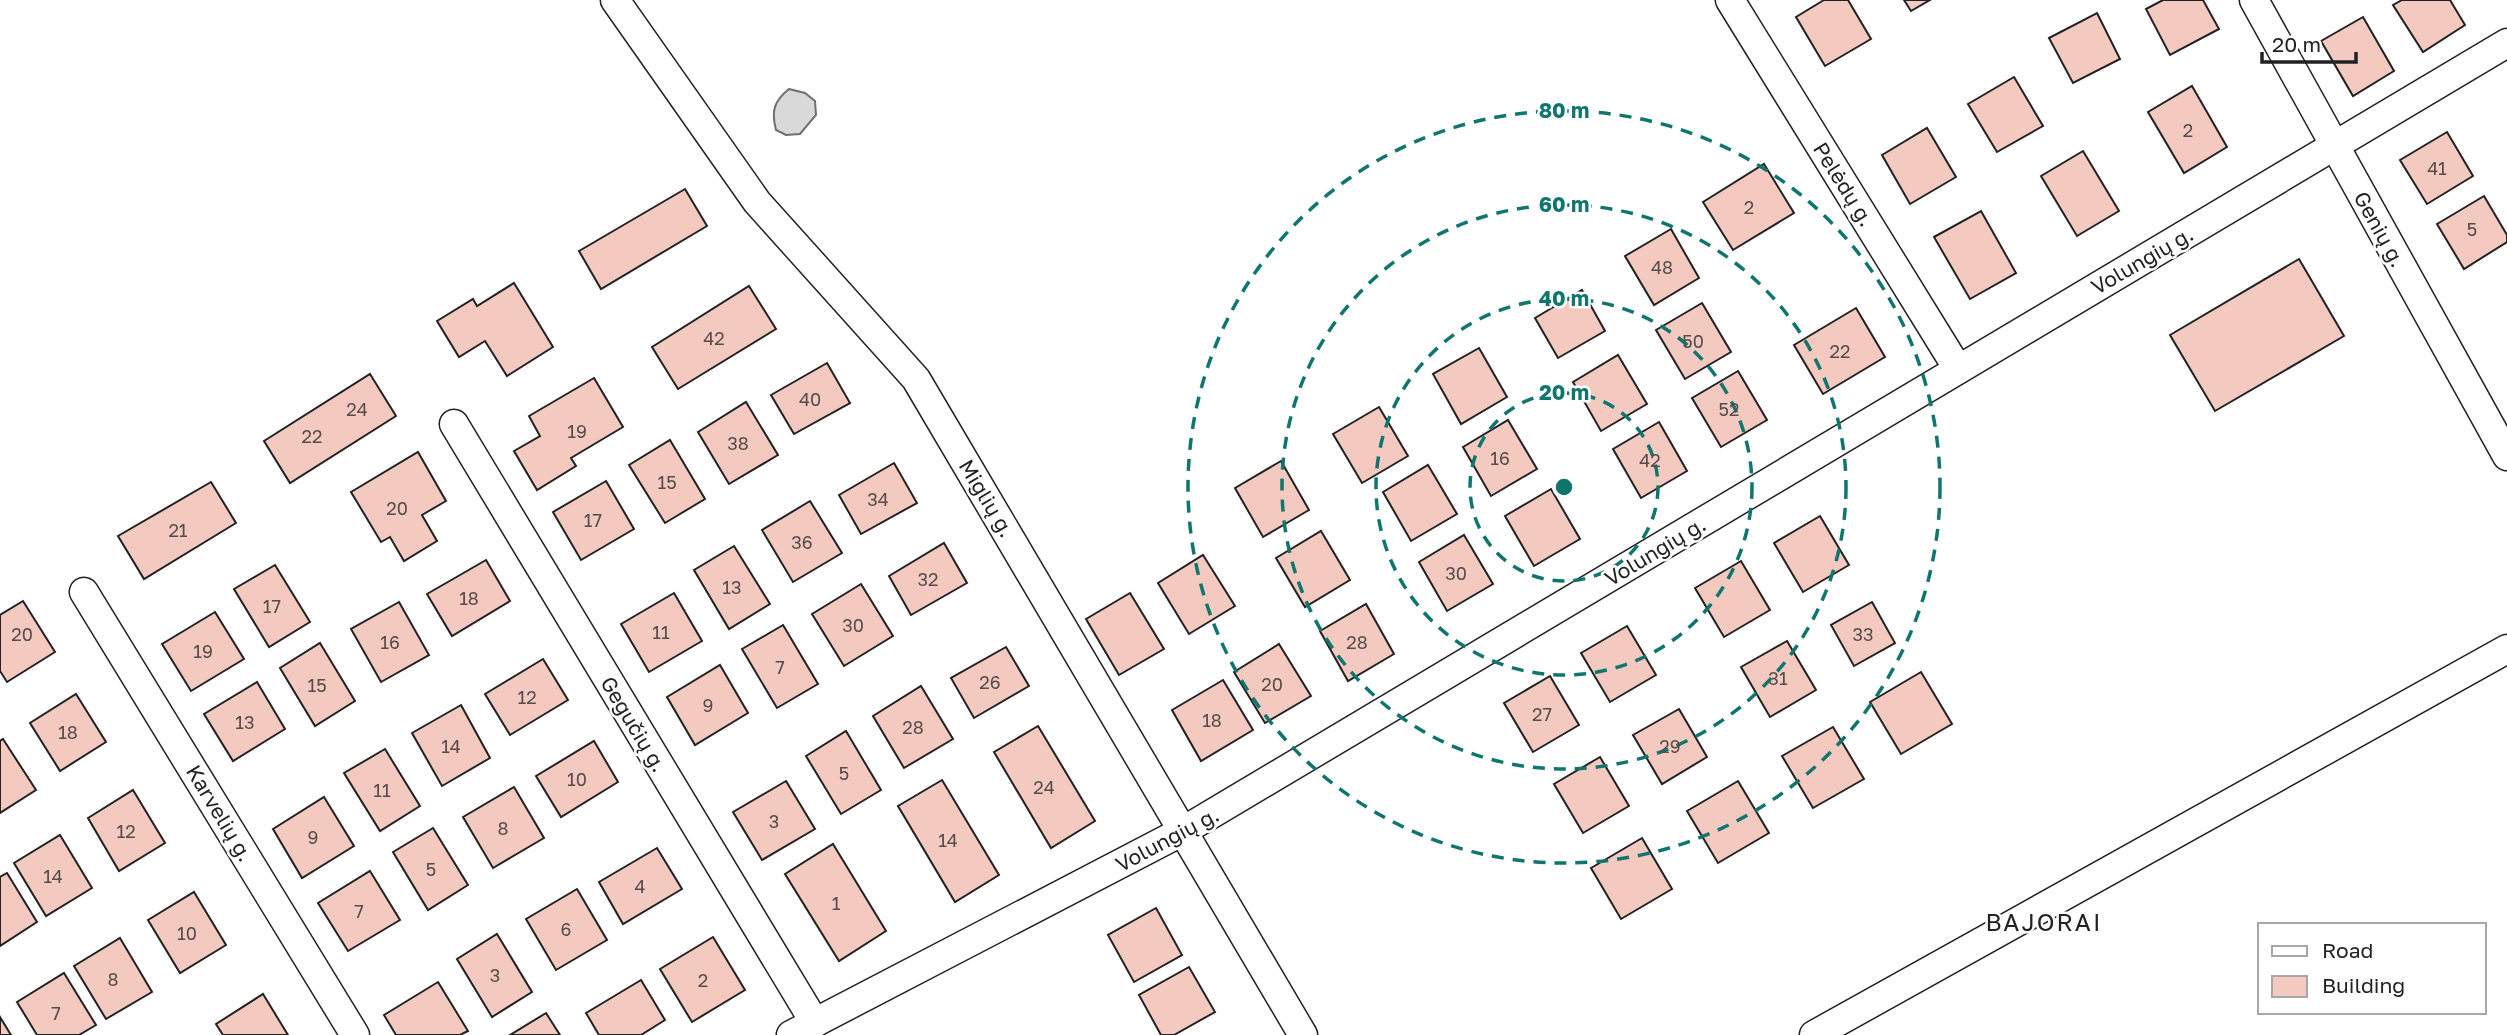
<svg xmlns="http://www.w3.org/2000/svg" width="2507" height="1035" font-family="'Golos Text',sans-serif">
<rect width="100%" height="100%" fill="#fff"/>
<path fill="#d9d9d9" stroke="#6f6f6f" stroke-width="2" d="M 789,89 L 805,93 L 815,101 L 816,115 L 800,134 L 786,135 L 776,130 C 771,111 774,101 789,89 Z"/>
<g fill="#f3c9c0" stroke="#222" stroke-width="2">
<path d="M 1824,0 L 1848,0 L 1871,39 L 1825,66 L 1796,17 Z"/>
<path d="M 1904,0 L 1930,0 L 1911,11 Z"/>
<path d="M 2163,0 L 2203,0 L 2219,29 L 2170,55 L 2146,9 Z"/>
<path d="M 2402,0 L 2450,0 L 2465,25 L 2423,52 L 2393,5 Z"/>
<path d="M 2097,13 L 2120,59 L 2073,83 L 2049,38 Z"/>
<path d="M 2363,17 L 2394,71 L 2353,96 L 2321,41 Z"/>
<path d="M 2014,77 L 2043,126 L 1997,152 L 1968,104 Z"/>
<path d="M 2192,86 L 2227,147 L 2184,173 L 2148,112 Z"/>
<path d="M 1927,128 L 1956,177 L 1910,204 L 1882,155 Z"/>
<path d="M 2447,132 L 2473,176 L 2427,204 L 2400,160 Z"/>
<path d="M 2083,151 L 2119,211 L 2077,236 L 2041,176 Z"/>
<path d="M 1764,164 L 1794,213 L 1733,250 L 1703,202 Z"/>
<path d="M 685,189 L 707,226 L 601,289 L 579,251 Z"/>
<path d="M 2484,196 L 2507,235 L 2507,242 L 2464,269 L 2437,224 Z"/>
<path d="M 1981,211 L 2016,273 L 1970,299 L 1934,237 Z"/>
<path d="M 1671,229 L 1699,278 L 1654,305 L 1625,256 Z"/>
<path d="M 2299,259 L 2344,336 L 2215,411 L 2170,335 Z"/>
<path d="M 514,283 L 553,347 L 507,376 L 485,341 L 459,357 L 437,321 L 473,299 L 477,306 Z"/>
<path d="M 749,286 L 776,329 L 678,389 L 652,347 Z"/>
<path d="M 1582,290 L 1605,331 L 1558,358 L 1535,318 Z"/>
<path d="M 1702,303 L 1731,352 L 1685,379 L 1656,330 Z"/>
<path d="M 1856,308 L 1885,357 L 1823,394 L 1794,345 Z"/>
<path d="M 1479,348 L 1507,397 L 1461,424 L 1433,374 Z"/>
<path d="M 1618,355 L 1647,404 L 1601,431 L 1573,382 Z"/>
<path d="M 827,363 L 850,403 L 794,434 L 771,395 Z"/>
<path d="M 1738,371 L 1767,420 L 1721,447 L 1692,398 Z"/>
<path d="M 370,374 L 396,416 L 290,483 L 264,441 Z"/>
<path d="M 594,378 L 623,427 L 571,458 L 576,466 L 537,490 L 514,451 L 540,436 L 529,416 Z"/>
<path d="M 746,402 L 778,455 L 729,484 L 698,432 Z"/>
<path d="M 1379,407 L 1408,456 L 1362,483 L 1333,434 Z"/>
<path d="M 1508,420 L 1537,469 L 1491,496 L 1463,447 Z"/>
<path d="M 1659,422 L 1687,471 L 1641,498 L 1613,449 Z"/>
<path d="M 670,440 L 705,499 L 665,523 L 629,465 Z"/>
<path d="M 418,452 L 446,501 L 422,515 L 437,541 L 404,561 L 390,537 L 381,542 L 351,492 Z"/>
<path d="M 1281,461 L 1309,510 L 1263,537 L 1235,488 Z"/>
<path d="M 894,463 L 917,503 L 861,534 L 839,495 Z"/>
<path d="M 1428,465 L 1457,514 L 1411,541 L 1383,492 Z"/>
<path d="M 606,481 L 634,529 L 581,560 L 553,512 Z"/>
<path d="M 211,482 L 236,523 L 144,579 L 118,536 Z"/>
<path d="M 1551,489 L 1580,539 L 1534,566 L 1505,516 Z"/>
<path d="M 810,501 L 842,553 L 793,582 L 762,530 Z"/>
<path d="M 1820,516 L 1849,565 L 1803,592 L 1774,543 Z"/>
<path d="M 1321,531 L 1350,580 L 1305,607 L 1276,558 Z"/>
<path d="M 1464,535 L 1493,584 L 1447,611 L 1419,562 Z"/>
<path d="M 944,543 L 967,583 L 911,615 L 889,576 Z"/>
<path d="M 734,546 L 770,604 L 729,629 L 694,570 Z"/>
<path d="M 1203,555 L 1235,606 L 1189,634 L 1158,583 Z"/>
<path d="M 486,560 L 510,601 L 452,636 L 427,594 Z"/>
<path d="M 1741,561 L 1770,610 L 1724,637 L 1695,588 Z"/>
<path d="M 275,565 L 310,622 L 269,647 L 234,589 Z"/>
<path d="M 861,584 L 893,636 L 844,666 L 812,614 Z"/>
<path d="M 674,593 L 702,641 L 649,672 L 621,624 Z"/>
<path d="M 1130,593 L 1164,649 L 1119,675 L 1086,619 Z"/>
<path d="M 23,601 L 55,652 L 7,682 L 0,671 L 0,615 Z"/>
<path d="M 399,602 L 429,655 L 381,682 L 351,629 Z"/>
<path d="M 1872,602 L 1895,643 L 1854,666 L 1831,625 Z"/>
<path d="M 1366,604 L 1394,654 L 1348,681 L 1320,631 Z"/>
<path d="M 215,612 L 244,659 L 191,691 L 162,644 Z"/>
<path d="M 783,625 L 818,684 L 777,708 L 742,649 Z"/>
<path d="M 1627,626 L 1656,675 L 1610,702 L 1581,653 Z"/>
<path d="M 1787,641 L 1816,690 L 1770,717 L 1741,667 Z"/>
<path d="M 320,643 L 355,701 L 315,726 L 280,668 Z"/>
<path d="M 1279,644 L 1311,696 L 1265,723 L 1234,672 Z"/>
<path d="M 1006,647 L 1029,686 L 974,718 L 951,678 Z"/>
<path d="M 543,659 L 568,700 L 510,735 L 485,694 Z"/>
<path d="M 720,665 L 748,713 L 695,745 L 667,697 Z"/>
<path d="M 1921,672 L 1952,724 L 1901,754 L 1870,702 Z"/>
<path d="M 1550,676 L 1579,725 L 1533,752 L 1504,703 Z"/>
<path d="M 1223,680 L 1253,730 L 1201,761 L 1172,710 Z"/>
<path d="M 257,682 L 285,729 L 233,761 L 204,714 Z"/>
<path d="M 921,686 L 953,739 L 904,768 L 873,716 Z"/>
<path d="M 76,694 L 106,742 L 60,771 L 30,723 Z"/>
<path d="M 461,705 L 490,758 L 442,786 L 412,733 Z"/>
<path d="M 1679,709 L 1707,757 L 1662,784 L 1633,735 Z"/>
<path d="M 1038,726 L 1095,821 L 1051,848 L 994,752 Z"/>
<path d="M 1833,727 L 1864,779 L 1813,808 L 1782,756 Z"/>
<path d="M 846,731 L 881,790 L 841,814 L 806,756 Z"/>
<path d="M 3,739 L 36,790 L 0,813 L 0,741 Z"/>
<path d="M 594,741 L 618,782 L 561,817 L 536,776 Z"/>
<path d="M 385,749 L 420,806 L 380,831 L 344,773 Z"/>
<path d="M 1600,757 L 1629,806 L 1583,833 L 1554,784 Z"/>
<path d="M 942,780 L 999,875 L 955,902 L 898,806 Z"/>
<path d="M 786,781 L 815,829 L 762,860 L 733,812 Z"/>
<path d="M 1738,781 L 1769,833 L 1718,863 L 1687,811 Z"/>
<path d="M 514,787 L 544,838 L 493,868 L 463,817 Z"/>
<path d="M 133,790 L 165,843 L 119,871 L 88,818 Z"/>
<path d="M 324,797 L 354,846 L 302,878 L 273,829 Z"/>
<path d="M 433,828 L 468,885 L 428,910 L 393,852 Z"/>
<path d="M 60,835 L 92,888 L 46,916 L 14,863 Z"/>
<path d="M 1642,838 L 1672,889 L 1621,919 L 1591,868 Z"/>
<path d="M 833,844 L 886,931 L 839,961 L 785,874 Z"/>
<path d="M 657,848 L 682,889 L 623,924 L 599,882 Z"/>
<path d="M 370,871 L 400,920 L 348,951 L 318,903 Z"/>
<path d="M 7,873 L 37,922 L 0,946 L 0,877 Z"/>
<path d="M 577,889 L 607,940 L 556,970 L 526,919 Z"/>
<path d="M 194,892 L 226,945 L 180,973 L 148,920 Z"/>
<path d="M 1156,908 L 1182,955 L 1134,982 L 1108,935 Z"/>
<path d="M 497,934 L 532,992 L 492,1017 L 457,959 Z"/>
<path d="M 713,937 L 745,990 L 692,1022 L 660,969 Z"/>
<path d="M 120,938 L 152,992 L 106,1019 L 74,966 Z"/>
<path d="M 1189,967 L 1215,1012 L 1174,1035 L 1161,1035 L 1139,995 Z"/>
<path d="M 64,973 L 96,1025 L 79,1035 L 37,1035 L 17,1002 Z"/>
<path d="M 641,980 L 665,1020 L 641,1035 L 599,1035 L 586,1013 Z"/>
<path d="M 438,982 L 468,1031 L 460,1035 L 396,1035 L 384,1015 Z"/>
<path d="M 263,994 L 288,1035 L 223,1035 L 216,1024 Z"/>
<path d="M 546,1013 L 560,1035 L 510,1035 Z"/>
<path d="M 0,1017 L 11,1035 L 0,1035 Z"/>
</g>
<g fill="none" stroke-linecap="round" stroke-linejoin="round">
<defs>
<g id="minor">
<path d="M 615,0 L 757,202 L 916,379 L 1303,1035"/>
<path d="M 1730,0 L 1958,369"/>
<path d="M 2254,0 L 2507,456"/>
<path d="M 454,424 L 815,1023"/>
<path d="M 84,592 L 355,1035"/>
<path d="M 791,1035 L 1183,831 L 2507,43"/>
<path d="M 1814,1035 L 2507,649"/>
</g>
</defs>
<use href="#minor" stroke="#222" stroke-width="31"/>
<use href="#minor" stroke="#fff" stroke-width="28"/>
</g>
<g fill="none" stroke="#0f766e" stroke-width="3.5" stroke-dasharray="12 9">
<circle cx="1564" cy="487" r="94"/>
<circle cx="1564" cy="487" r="188"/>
<circle cx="1564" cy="487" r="282"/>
<circle cx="1564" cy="487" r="376"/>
</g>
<g text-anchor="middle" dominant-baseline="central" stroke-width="5" stroke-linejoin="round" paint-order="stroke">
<g font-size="18" fill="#564c4a">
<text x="2188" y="130">2</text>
<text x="2437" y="168">41</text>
<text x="1749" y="207">2</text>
<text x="2472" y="229">5</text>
<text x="1662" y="267">48</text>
<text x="714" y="338">42</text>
<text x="1693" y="341">50</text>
<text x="1840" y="351">22</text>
<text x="810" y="399">40</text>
<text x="357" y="409">24</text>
<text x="1729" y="409">52</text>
<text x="577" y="431">19</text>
<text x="312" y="436">22</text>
<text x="738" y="443">38</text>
<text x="1500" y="458">16</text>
<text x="1650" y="460">42</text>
<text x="667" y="482">15</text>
<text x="878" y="499">34</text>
<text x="397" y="508">20</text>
<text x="593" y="520">17</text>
<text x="178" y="530">21</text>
<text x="802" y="542">36</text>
<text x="1456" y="573">30</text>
<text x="928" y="579">32</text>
<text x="732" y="587">13</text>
<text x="469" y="598">18</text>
<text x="272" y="606">17</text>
<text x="853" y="625">30</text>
<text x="661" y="632">11</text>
<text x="22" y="634">20</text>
<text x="1863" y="634">33</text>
<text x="390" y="642">16</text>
<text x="1357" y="642">28</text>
<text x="203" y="651">19</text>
<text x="780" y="667">7</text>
<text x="1778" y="678">31</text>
<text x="990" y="682">26</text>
<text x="1272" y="684">20</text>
<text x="317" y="685">15</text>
<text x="527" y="697">12</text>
<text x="708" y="705">9</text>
<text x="1542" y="714">27</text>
<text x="1212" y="720">18</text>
<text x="245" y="722">13</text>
<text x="913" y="727">28</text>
<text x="68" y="732">18</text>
<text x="451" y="746">14</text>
<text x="1670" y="746">29</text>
<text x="844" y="773">5</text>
<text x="577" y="779">10</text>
<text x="1044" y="787">24</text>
<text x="382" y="790">11</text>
<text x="774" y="821">3</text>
<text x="503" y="828">8</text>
<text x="126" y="831">12</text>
<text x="313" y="837">9</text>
<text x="948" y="840">14</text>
<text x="431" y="869">5</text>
<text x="53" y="876">14</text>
<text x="640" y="886">4</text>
<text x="836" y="903">1</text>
<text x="359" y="911">7</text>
<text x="566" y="929">6</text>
<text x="187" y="933">10</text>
<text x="495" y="975">3</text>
<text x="113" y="979">8</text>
<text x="703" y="980">2</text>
<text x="56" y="1013">7</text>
</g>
<g font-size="21" fill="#222" stroke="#fff">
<text transform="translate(1844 184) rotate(58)">Pelėdų g.</text>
<text transform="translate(2380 229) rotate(61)">Genių g.</text>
<text transform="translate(2142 260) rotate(-30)">Volungių g.</text>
<text transform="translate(987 498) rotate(59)">Miglių g.</text>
<text transform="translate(1655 551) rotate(-31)">Volungių g.</text>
<text transform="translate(634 724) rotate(59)">Gegučių g.</text>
<text transform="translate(220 813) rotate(59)">Karvelių g.</text>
<text transform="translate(1167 839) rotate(-28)">Volungių g.</text>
</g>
<g font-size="24" letter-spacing="2" fill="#222" stroke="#fff">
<text x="2044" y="921">BAJORAI</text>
</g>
</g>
<circle cx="1564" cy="487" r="10" fill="#0f766e" stroke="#fff" stroke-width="3.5"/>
<g font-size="21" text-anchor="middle" font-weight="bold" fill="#0f766e" stroke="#fff" stroke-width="5" stroke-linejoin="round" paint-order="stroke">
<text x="1564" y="118">80 m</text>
<text x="1564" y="212">60 m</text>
<text x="1564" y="306">40 m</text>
<text x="1564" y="400">20 m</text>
</g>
<rect x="2258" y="923" width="228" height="91" fill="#ffffff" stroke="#a7a7a7" stroke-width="2"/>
<rect x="2272" y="946" width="35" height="10" fill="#ffffff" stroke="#a7a7a7" stroke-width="2"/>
<text x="2322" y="958" font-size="21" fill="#222222">Road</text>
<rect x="2272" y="976" width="35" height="21" fill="#f3c9c0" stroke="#a7a7a7" stroke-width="2"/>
<text x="2322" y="993" font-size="21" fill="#222222">Building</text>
<path d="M2262 52v10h94v-10" fill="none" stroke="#222222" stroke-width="3.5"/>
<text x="2272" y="52" font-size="21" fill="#222222" stroke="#ffffff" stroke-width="5" paint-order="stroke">20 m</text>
</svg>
